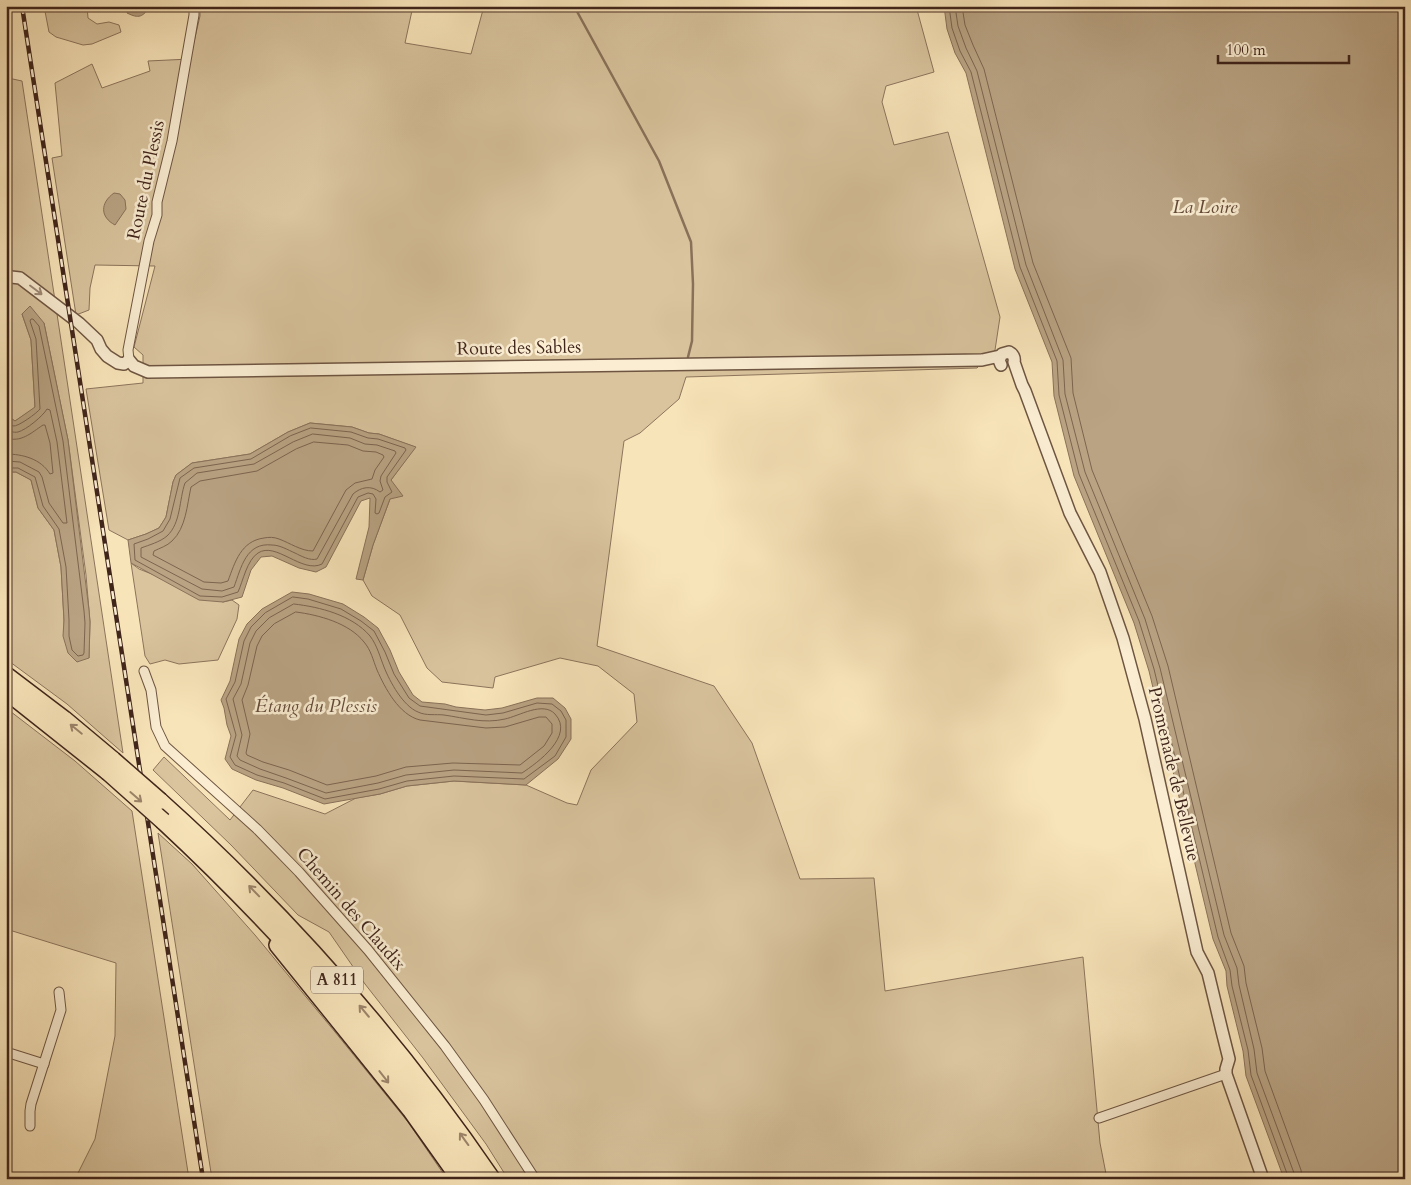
<svg xmlns="http://www.w3.org/2000/svg" width="1411" height="1185" font-family="Cardo,serif">
<rect width="100%" height="100%" fill="#f8e4b9"/>
<filter id="stains"><feTurbulence type="fractalNoise" baseFrequency=".004" numOctaves="4"/><feColorMatrix values="0 0 0 0 .2 0 0 0 0 .09 0 0 0 0 .02 0 0 0 .5 -.17"/></filter>
<radialGradient id="worn" r=".72"><stop offset=".6" stop-color="#630" stop-opacity="0"/><stop offset="1" stop-color="#630" stop-opacity=".3"/></radialGradient>
<g fill="#d9c49e" stroke="#8c745c">
<path d="M 44,6 L 87,6 L 88,18 L 97,24 L 109,22 L 119,25 L 121,32 L 92,44 L 83,45 L 56,37 L 49,32 Z"/>
<path d="M 200,6 L 413,6 L 405,43 L 471,54 L 484,6 L 916,6 L 934,72 L 886,86 L 882,102 L 894,145 L 948,132 L 1000,317 L 995,350 L 977,368 L 686,377 L 679,399 L 640,433 L 624,441 L 597,646 L 714,686 L 752,743 L 800,879 L 874,878 L 885,991 L 1083,957 L 1100,1143 L 1107,1179 L 508,1179 L 486,1144 L 423,1058 L 365,984 L 329,932 L 298,915 L 231,845 L 153,770 L 164,757 L 230,820 L 253,790 L 325,814 L 356,798 L 380,794 L 407,786 L 454,781 L 526,785 L 567,803 L 577,805 L 591,770 L 637,722 L 634,694 L 598,666 L 560,658 L 495,677 L 493,688 L 442,682 L 427,668 L 400,615 L 372,596 L 363,580 L 373,545 L 390,499 L 391,480 L 415,447 L 379,434 L 369,433 L 352,427 L 310,423 L 288,432 L 250,454 L 192,463 L 176,475 L 173,482 L 166,517 L 159,528 L 146,534 L 128,540 L 109,530 L 86,389 L 143,383 L 143,355 L 134,347 L 155,266 L 95,265 L 90,288 L 89,310 L 76,315 L 52,158 L 62,156 L 55,83 L 92,64 L 102,88 L 150,71 L 148,61 L 190,59 L 200,16 Z"/>
<path d="M 8,78 L 22,81 L 123,753 L 67,704 L 6,659 L 6,472 L 16,472 L 31,480 L 38,508 L 54,530 L 61,567 L 64,620 L 64,636 L 89,658 L 90,622 L 86,575 L 68,440 L 44,323 L 22,314 L 31,340 L 35,408 L 15,421 L 6,415 L 6,83 Z"/>
<path d="M 131,563 L 139,569 L 223,602 L 232,600 L 239,605 L 237,619 L 218,660 L 179,664 L 165,660 L 150,664 L 145,656 Z"/>
<path d="M 6,708 L 75,761 L 132,811 L 189,1179 L 75,1179 L 95,1139 L 115,1036 L 116,963 L 6,929 Z"/>
<path d="M 158,833 L 192,864 L 255,935 L 335,1032 L 408,1122 L 447,1179 L 212,1179 Z"/>
</g>
<g fill="#b9a383" stroke="#897159">
<path d="M 129,6 L 150,6 C 143,17 139,19 127,13 Z"/>
<path d="M 944,6 L 1405,6 L 1405,1179 L 1284,1179 L 1283,1176 L 1246,1076 L 1243,1051 L 1227,986 L 1226,971 L 1213,939 L 1149,671 L 1134,623 L 1074,476 L 1054,396 L 1052,362 L 1015,269 L 966,73 L 955,53 L 947,29 Z"/>
<path d="M 114,193 L 120,194 L 125,200 L 126,209 L 115,225 C 100,217 100,203 114,193 Z"/>
<path d="M 30,306 L 44,323 L 68,440 L 89,610 L 90,622 L 89,658 L 77,662 L 68,653 L 63,636 L 64,620 L 61,567 L 54,530 L 38,508 L 31,480 L 16,472 L 6,472 L 6,415 L 15,421 L 35,407 L 31,340 L 22,314 Z"/>
<path d="M 310,423 L 352,427 L 369,433 L 379,434 L 416,447 L 391,480 L 403,496 L 390,499 L 373,545 L 363,580 L 356,579 L 369,527 L 370,498 L 361,501 L 326,567 L 316,572 L 299,568 L 272,556 L 261,557 L 251,570 L 242,597 L 223,602 L 199,600 L 131,563 L 128,540 L 146,534 L 159,528 L 166,517 L 173,482 L 176,475 L 192,463 L 250,454 L 288,432 Z"/>
<path d="M 292,592 L 309,594 L 343,604 L 364,617 L 378,628 L 390,650 L 399,672 L 413,695 L 422,702 L 445,704 L 456,707 L 485,710 L 502,708 L 537,698 L 553,698 L 565,708 L 571,719 L 571,739 L 558,759 L 526,785 L 454,781 L 407,786 L 380,794 L 324,804 L 283,788 L 256,780 L 232,769 L 225,759 L 231,736 L 227,725 L 224,708 L 221,700 L 230,681 L 239,639 L 247,624 L 262,609 Z"/>
</g>
<g fill="none" stroke-linecap="round" stroke-linejoin="round">
<g stroke="#7c644f" stroke-width="1">
<path d="M 949,6 L 952,28 L 960,51 L 971,72 L 1020,267 L 1057,361 L 1059,395 L 1079,474 L 1139,621 L 1154,669 L 1218,937 L 1230,970 L 1232,986 L 1248,1050 L 1251,1075 L 1289,1179"/>
<path d="M 955,6 L 958,26 L 966,48 L 977,71 L 1026,265 L 1063,360 L 1065,394 L 1085,472 L 1145,619 L 1160,668 L 1224,935 L 1237,968 L 1239,985 L 1254,1049 L 1257,1073 L 1294,1173 L 1295,1179"/>
<path d="M 962,6 L 965,25 L 973,45 L 984,69 L 1033,263 L 1071,358 L 1073,393 L 1092,470 L 1152,616 L 1168,666 L 1231,933 L 1244,966 L 1246,983 L 1262,1048 L 1265,1071 L 1301,1170 L 1302,1179"/>
<path d="M 6,421 C 7,422 12,425 13,426 C 18,427 37,413 40,409 L 36,339 L 30,321 L 31,319 L 33,319 L 39,326 L 63,441 L 84,611 L 85,623 L 84,653 L 83,655 L 78,656 L 72,650 L 69,636 L 69,620 L 66,567 L 59,529 L 43,506 L 35,477 L 18,468 L 6,468"/>
<path d="M 311,428 L 351,432 L 368,438 L 378,439 L 405,448 L 406,450 L 387,477 L 387,482 L 392,492 L 385,497 L 379,513 L 377,514 L 375,513 L 376,499 L 373,494 L 368,493 L 358,497 L 322,564 C 302,574 276,541 258,553 C 247,560 243,581 238,592 L 222,597 L 200,596 L 135,560 L 134,544 L 148,539 L 163,531 L 170,519 L 180,478 L 194,468 L 251,459 L 290,436 Z"/>
<path d="M 6,429 C 10,431 13,433 18,432 C 26,430 43,416 47,409 L 50,410 L 57,442 L 67,523 L 63,523 L 49,503 L 42,477 L 39,472 L 20,462 L 6,461"/>
<path d="M 313,434 L 350,438 L 365,444 L 377,445 L 395,451 L 396,453 L 381,476 L 380,481 L 383,490 L 380,492 C 371,485 361,487 353,494 L 317,559 C 310,561 301,556 295,553 C 288,550 280,545 272,545 C 246,542 241,568 234,587 L 222,591 L 202,589 L 141,557 L 141,548 C 149,545 160,542 167,536 C 181,523 179,500 185,483 L 197,473 L 254,464 L 293,442 Z"/>
<path d="M 6,438 C 21,443 31,433 43,425 L 45,425 L 50,443 L 53,473 L 50,474 C 41,459 23,454 6,454"/>
<path d="M 314,442 L 348,445 L 363,451 L 376,452 L 383,455 L 384,457 L 375,470 L 372,479 L 355,483 L 346,490 L 313,551 C 301,551 290,543 279,539 C 274,537 269,537 264,538 C 241,541 235,562 228,581 L 221,583 L 204,582 L 153,555 L 154,551 C 160,548 167,546 172,541 C 186,528 187,505 191,487 L 200,481 L 257,471 L 296,449 Z"/>
<path d="M 293,597 L 308,599 L 341,609 L 361,621 L 374,631 L 385,652 L 394,674 L 409,698 L 420,706 L 486,715 L 503,713 L 537,703 L 552,704 L 561,711 L 566,720 L 566,737 L 555,756 L 524,779 L 454,776 L 407,781 L 379,789 L 325,799 L 284,783 L 257,775 L 235,765 L 230,757 L 236,735 L 226,699 L 235,682 L 244,641 L 251,627 L 265,613 Z"/>
<path d="M 294,604 C 320,607 352,615 370,636 C 377,645 380,657 384,667 C 390,682 403,706 418,712 C 426,716 436,714 444,715 C 465,718 484,724 505,719 C 519,716 543,701 555,714 C 575,736 537,763 522,773 L 454,770 L 406,775 L 378,783 L 326,793 L 286,778 L 260,769 L 240,760 L 237,756 L 242,735 L 233,699 L 241,684 L 250,643 L 256,631 L 269,618 Z"/>
<path d="M 296,612 C 319,615 349,623 364,642 C 371,650 373,660 377,670 C 385,688 399,715 420,720 L 486,728 L 505,727 L 539,717 L 546,717 L 552,724 L 552,733 L 544,746 L 520,765 L 453,763 L 406,767 L 376,776 L 327,785 L 289,770 L 263,762 L 247,755 L 246,753 L 250,734 L 242,700 L 248,685 L 257,646 L 262,636 L 274,624 Z"/>
</g>
<path stroke="#897159" stroke-width="2.5" d="M 574,6 L 659,161 L 691,242 L 693,284 L 692,341 L 688,357"/>
<defs>
<g id="minor">
<path d="M 129,360 L 128,350 L 149,241 L 157,215 L 157,202 L 172,141 L 194,15 L 194,6"/>
<path d="M 144,671 L 151,690 L 156,727 L 165,746 L 257,829 L 299,872 L 368,950 L 445,1046 L 484,1100 L 535,1179"/>
<path d="M 6,1052 L 44,1064"/>
<path d="M 1099,1118 L 1226,1074"/>
<path d="M 30,1126 L 30,1111 L 31,1104 L 61,1010 L 59,992"/>
</g>
<g id="tertiary">
<path d="M 6,274 L 11,277 L 20,278 L 79,323 L 97,340 L 101,349 L 107,356 L 118,363 L 124,364 L 129,360 L 134,366 L 148,372 L 982,360 L 1000,356"/>
<path d="M 1001,365 L 999,360 L 1002,354 L 1009,352 C 1013,354 1015,358 1014,362 L 1022,385 L 1025,391 L 1070,513 L 1100,572 L 1123,638 L 1145,719 L 1197,952 L 1208,973 L 1222,1031 L 1229,1059 L 1226,1069 L 1226,1074 L 1263,1179"/>
</g>
<path id="trunk" d="M 277,945 L 410,1110 L 459,1179"/>
<g id="motorway">
<path d="M 6,675 L 64,719 L 113,760"/>
<path d="M 6,691 L 108,772"/>
<path d="M 160,801 C 285,913 397,1040 492,1179"/>
<path d="M 163,821 C 280,930 385,1048 476,1179"/>
</g>
</defs>
<use href="#minor" stroke="#6e5542" stroke-width="11"/>
<use href="#tertiary" stroke="#6e5542" stroke-width="14"/>
<use href="#trunk" stroke="#40251b" stroke-width="18"/>
<use href="#motorway" stroke="#40251b" stroke-width="19"/>
<use href="#minor" stroke="#faedd2" stroke-width="9"/>
<use href="#tertiary" stroke="#faedd2" stroke-width="11"/>
<use href="#trunk" stroke="#f8e4b9" stroke-width="15"/>
<use href="#motorway" stroke="#f8e4b9" stroke-width="16"/>
<defs>
<path id="rail" d="M 22,6 L 203,1179"/>
</defs>
<use href="#rail" stroke="#40251b" stroke-width="4.5"/>
<use href="#rail" stroke="#faedd2" stroke-width="2.5" stroke-dasharray="8" stroke-linecap="butt"/>
<defs>
<g id="motorway-bridge">
<path d="M 113,760 L 160,801"/>
<path d="M 108,772 L 163,821"/>
</g>
</defs>
<use href="#motorway-bridge" stroke="#40251b" stroke-width="19" stroke-linecap="butt"/>
<use href="#motorway-bridge" stroke="#f8e4b9" stroke-width="16"/>
</g>
<defs><path id="oneway-shaft" d="M-6 0H5M1.5-3L5.5 0L1.5 3" fill="none" stroke-width="1.6" stroke-linecap="round" stroke-linejoin="round" transform="scale(1.25)"/></defs>
<use stroke="#9d8976" href="#oneway-shaft" transform="translate(36 290) rotate(37)"/>
<g stroke="#9c846a">
<use href="#oneway-shaft" transform="translate(76 729) rotate(-141)"/>
<use href="#oneway-shaft" transform="translate(136 797) rotate(41)"/>
<use href="#oneway-shaft" transform="translate(254 891) rotate(-134)"/>
<use href="#oneway-shaft" transform="translate(364 1011) rotate(-130)"/>
<use href="#oneway-shaft" transform="translate(384 1077) rotate(52)"/>
<use href="#oneway-shaft" transform="translate(464 1139) rotate(-126)"/>
</g>
<g text-anchor="middle" dominant-baseline="central" stroke-width="5" stroke-linejoin="round" paint-order="stroke">
<rect fill="#faedd2" stroke="#786152" stroke-width="1" x="311" y="966.5" width="52" height="27" rx="4"/>
<g font-size="16" font-weight="bold" fill="#40251b">
<text x="337" y="980">A 811</text>
</g>
<g font-size="18" fill="#40251b" stroke="#faedd2">
<text transform="translate(146 180) rotate(-78)">Route du Plessis</text>
<text transform="translate(519 348) rotate(-1)">Route des Sables</text>
<text transform="translate(1174 774) rotate(77)">Promenade de Bellevue</text>
<text transform="translate(351 909) rotate(49)">Chemin des Claudix</text>
</g>
<g font-size="19" font-style="italic" fill="#644b3a" stroke="#faedd2">
<text x="1205" y="207">La Loire</text>
<text x="316" y="706">Étang du Plessis</text>
</g>
</g>
<rect width="1411" height="1185" fill="none" stroke="#f8e4b9" stroke-width="25"/>
<rect x="8" y="8" width="1396" height="1170" fill="none" stroke="#40251b" stroke-width="2.5"/>
<rect x="12" y="12" width="1386" height="1160" fill="none" stroke="#40251b"/>
<path d="M1218 55v8h131v-8" fill="none" stroke="#40251b" stroke-width="2.5"/>
<text x="1226" y="55" font-size="15" fill="#40251b" stroke="#faedd2" stroke-width="4" paint-order="stroke">100 m</text>
<rect width="100%" height="100%" filter="url(#stains)"/>
<rect width="100%" height="100%" fill="url(#worn)"/>
</svg>
